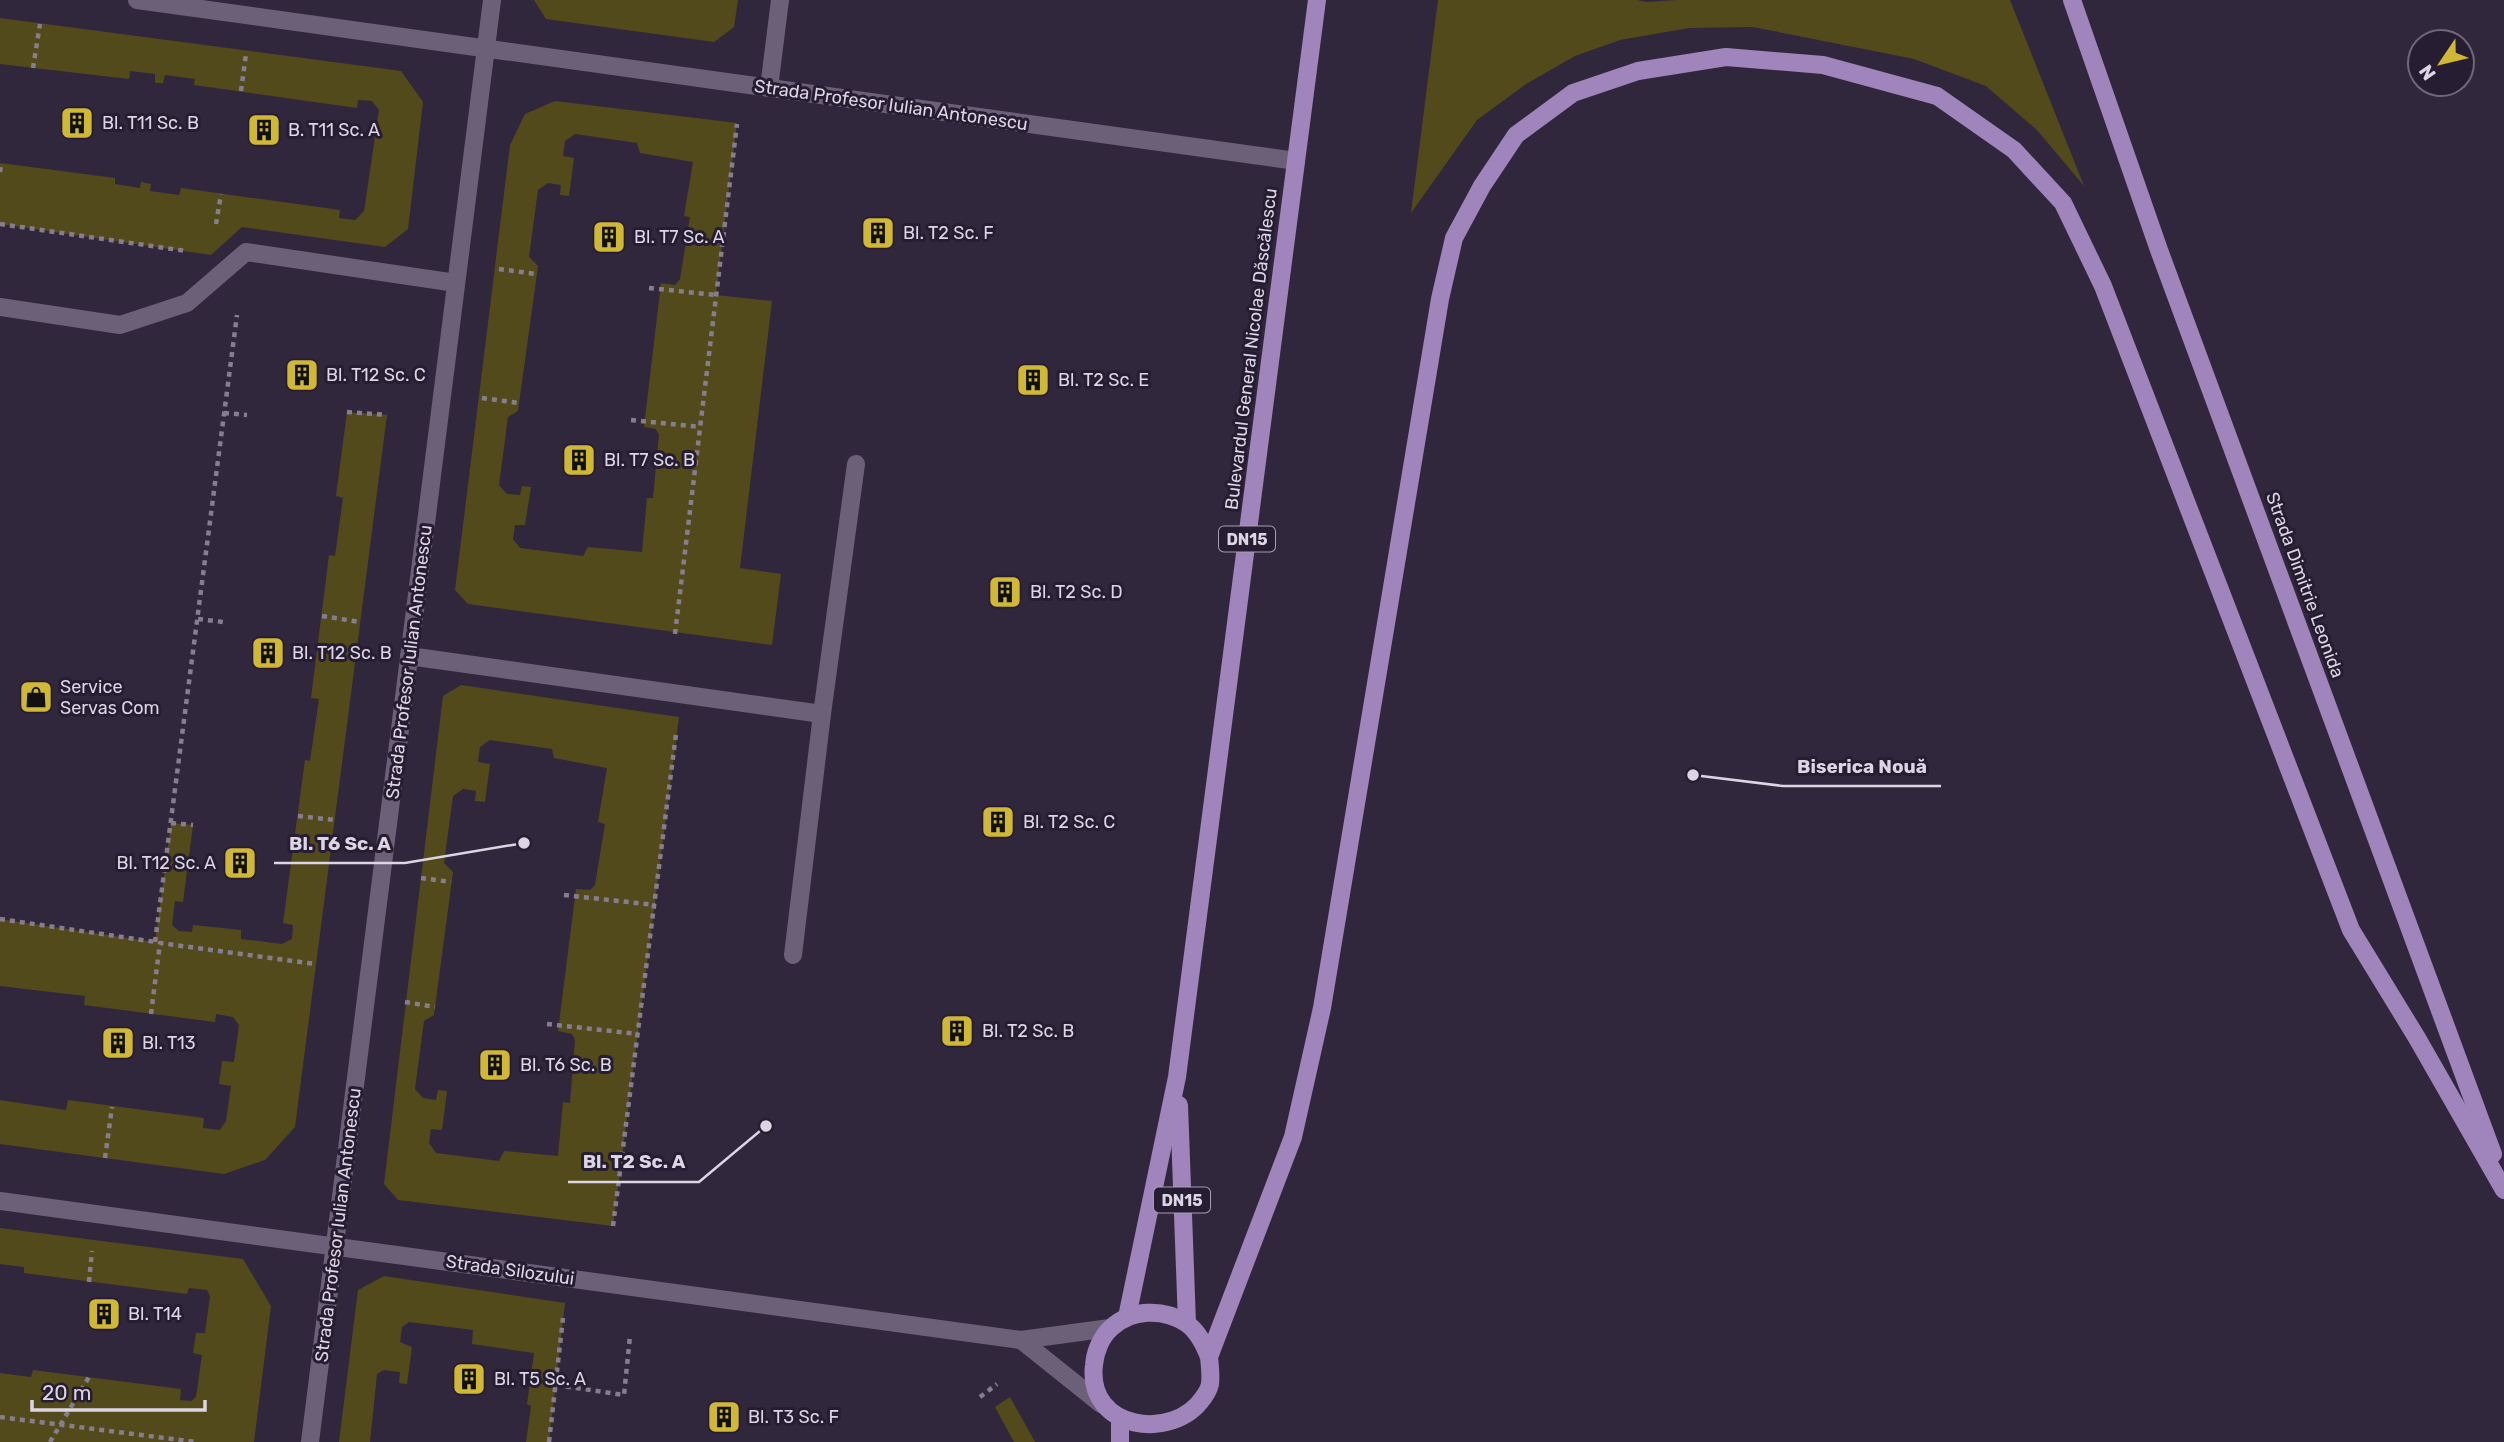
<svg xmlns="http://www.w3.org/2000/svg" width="2504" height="1442" font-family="Rubik,sans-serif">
<rect width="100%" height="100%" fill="#31273c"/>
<g fill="#534a1b" fill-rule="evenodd">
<path d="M 534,0 L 738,0 L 734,27 L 714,42 L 546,19 Z"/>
<path d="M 1438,0 L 1637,0 L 1647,2 L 1677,0 L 2010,0 L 2084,186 L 2037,130 L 1986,86 L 1914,59 L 1753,27 L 1689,28 L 1620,40 L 1575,56 L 1526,84 L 1477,120 L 1411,213 Z"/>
<path d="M 0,18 L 401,71 L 423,102 L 408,229 L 385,247 L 242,227 L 211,255 L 0,224 L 0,163 L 115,178 L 115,184 L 140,188 L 141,182 L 151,184 L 150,191 L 179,195 L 181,188 L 340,210 L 339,218 L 355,220 L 364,211 L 379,110 L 372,101 L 358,100 L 357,108 L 194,85 L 195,79 L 165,75 L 163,83 L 155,83 L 155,74 L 130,71 L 129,79 L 0,64 Z"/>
<path d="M 555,101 L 737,123 L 716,295 L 772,301 L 740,568 L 781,574 L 772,645 L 468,604 L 455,590 L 510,145 L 525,114 ZM 575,134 L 637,143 L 640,153 L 693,162 L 684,216 L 690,217 L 680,279 L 675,285 L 661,283 L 644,427 L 656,429 L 659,435 L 653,498 L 647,498 L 642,552 L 588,547 L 583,556 L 520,548 L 513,539 L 515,525 L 525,525 L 531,487 L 522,486 L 520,495 L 507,494 L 499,485 L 508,417 L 518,411 L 538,266 L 529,257 L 538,190 L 548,183 L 561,185 L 560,195 L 569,196 L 574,158 L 563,156 L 565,141 Z"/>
<path d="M 347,412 L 387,415 L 295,1127 L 265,1160 L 224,1174 L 0,1144 L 0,1100 L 66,1110 L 68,1100 L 204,1118 L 203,1128 L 220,1130 L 226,1121 L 231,1086 L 219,1084 L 222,1061 L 234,1062 L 239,1025 L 233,1017 L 216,1014 L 215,1022 L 84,1005 L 85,996 L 0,986 L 0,919 L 155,942 L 171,823 L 193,825 L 183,902 L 175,901 L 172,925 L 179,931 L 192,932 L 193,925 L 241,930 L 241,939 L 282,944 L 292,939 L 293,925 L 283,923 L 305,760 L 310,761 L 319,699 L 311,698 L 329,555 L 335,556 L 343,498 L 336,496 Z"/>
<path d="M 461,685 L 679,717 L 613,1226 L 398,1200 L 384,1184 L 443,696 ZM 490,740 L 552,749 L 554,758 L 607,768 L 598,822 L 605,824 L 595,885 L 590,890 L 576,889 L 558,1031 L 572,1034 L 575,1040 L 570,1103 L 563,1102 L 558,1156 L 504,1151 L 499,1161 L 436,1153 L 429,1143 L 431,1129 L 442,1130 L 447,1091 L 438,1090 L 436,1100 L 423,1098 L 415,1089 L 424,1021 L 434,1015 L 453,872 L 444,863 L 453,796 L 463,789 L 476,791 L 475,801 L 485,802 L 490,764 L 478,762 L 480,747 Z"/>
<path d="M 0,1228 L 243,1259 L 271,1306 L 254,1442 L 0,1442 L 0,1373 L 31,1377 L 33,1370 L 181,1389 L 180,1400 L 191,1401 L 196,1397 L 202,1355 L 193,1353 L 196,1333 L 205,1333 L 210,1296 L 207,1290 L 189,1288 L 187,1294 L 24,1273 L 24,1267 L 0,1264 Z"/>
<path d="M 384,1276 L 565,1303 L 549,1442 L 526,1442 L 531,1406 L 527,1404 L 534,1353 L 472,1344 L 473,1330 L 409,1322 L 402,1327 L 400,1342 L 412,1347 L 407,1384 L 399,1383 L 400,1372 L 384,1370 L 377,1374 L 370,1442 L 339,1442 L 358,1290 Z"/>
<path d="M 1010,1397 L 1035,1442 L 1014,1442 L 995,1407 Z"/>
</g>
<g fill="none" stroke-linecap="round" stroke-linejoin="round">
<g stroke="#867e8f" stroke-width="4.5" stroke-dasharray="5 5" stroke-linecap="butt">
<path d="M 33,68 L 40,24"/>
<path d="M 241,91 L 246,54"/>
<path d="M 0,172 L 1,164"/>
<path d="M 0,224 L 186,251"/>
<path d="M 216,224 L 221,194"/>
<path d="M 499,269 L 536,274"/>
<path d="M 649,288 L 716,295"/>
<path d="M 482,398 L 519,403"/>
<path d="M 347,412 L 387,415"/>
<path d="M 224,413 L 247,415"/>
<path d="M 631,420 L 700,427"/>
<path d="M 322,616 L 360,622"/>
<path d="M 198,619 L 223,622"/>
<path d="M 675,634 L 737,124"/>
<path d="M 298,816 L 335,820"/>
<path d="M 171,823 L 193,825"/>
<path d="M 421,878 L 451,882"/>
<path d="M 564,895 L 655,905"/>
<path d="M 0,919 L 156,942"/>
<path d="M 155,942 L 237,315"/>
<path d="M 405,1002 L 435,1007"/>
<path d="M 151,1014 L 160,943 L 315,964"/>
<path d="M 547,1024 L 638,1034"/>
<path d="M 105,1158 L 112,1107"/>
<path d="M 613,1226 L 676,734"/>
<path d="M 89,1282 L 92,1251"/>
<path d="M 556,1385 L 624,1395 L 630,1336"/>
<path d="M 980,1397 L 997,1384"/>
<path d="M 0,1417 L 196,1442"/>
<path d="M 50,1442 L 89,1377"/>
<path d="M 549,1442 L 563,1318"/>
</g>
<g stroke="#6c6078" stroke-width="18">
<path d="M 137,0 L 1296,161"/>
<path d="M 769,88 L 780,0"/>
<path d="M 0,307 L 120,325 L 187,303 L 246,252 L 456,283"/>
<path d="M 409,656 L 822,714"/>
<path d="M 793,955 L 822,714 L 856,464"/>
<path d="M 0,1201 L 1021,1340 L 1110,1328"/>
<path d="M 1021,1340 L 1101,1404"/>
<path d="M 310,1442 L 492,0"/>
</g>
<g stroke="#a084bc" stroke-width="18">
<path d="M 2072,0 L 2159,250 L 2493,1154"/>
<path d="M 1179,1105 L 1187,1323"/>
<path d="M 1127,1317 L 1177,1077 L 1317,0"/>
<path d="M 1209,1357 C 1204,1344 1198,1331 1186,1323 C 1163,1308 1131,1309 1111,1328 C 1101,1337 1095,1352 1094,1365 C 1086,1430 1173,1442 1203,1398 C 1206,1394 1209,1389 1210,1384 C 1211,1376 1210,1366 1209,1357 L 1293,1137 L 1322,1008 L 1440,299 L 1454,238 L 1482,186 L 1516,135 L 1573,93 L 1638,71 L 1726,57 L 1823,65 L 1937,96 L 2014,150 L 2063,203 L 2103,286 L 2351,930 L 2417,1038 L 2504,1190"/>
<path d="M 1120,1442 L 1120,1424"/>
</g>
</g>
<defs>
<symbol id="building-square" viewBox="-11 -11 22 22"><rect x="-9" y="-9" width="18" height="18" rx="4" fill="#d0b836" stroke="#271d32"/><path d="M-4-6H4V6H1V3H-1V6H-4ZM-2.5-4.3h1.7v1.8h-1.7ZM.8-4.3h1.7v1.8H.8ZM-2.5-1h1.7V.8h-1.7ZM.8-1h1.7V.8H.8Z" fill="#111"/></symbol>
<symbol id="shop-square" viewBox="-11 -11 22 22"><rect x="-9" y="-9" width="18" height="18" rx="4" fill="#d0b836" stroke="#271d32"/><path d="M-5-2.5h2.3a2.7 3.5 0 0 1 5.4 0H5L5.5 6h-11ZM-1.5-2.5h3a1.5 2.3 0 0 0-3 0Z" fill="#111"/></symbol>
</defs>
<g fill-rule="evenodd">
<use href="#building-square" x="58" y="104" width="38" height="38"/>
<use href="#building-square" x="245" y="111" width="38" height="38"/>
<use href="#building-square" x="859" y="214" width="38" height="38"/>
<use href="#building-square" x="590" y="218" width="38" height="38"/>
<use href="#building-square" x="283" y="356" width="38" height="38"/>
<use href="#building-square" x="1014" y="361" width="38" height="38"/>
<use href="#building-square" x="560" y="441" width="38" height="38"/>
<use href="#building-square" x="986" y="573" width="38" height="38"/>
<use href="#building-square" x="249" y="634" width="38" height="38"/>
<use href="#shop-square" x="17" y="678" width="38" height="38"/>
<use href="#building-square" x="979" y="803" width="38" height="38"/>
<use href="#building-square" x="221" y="844" width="38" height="38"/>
<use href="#building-square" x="938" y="1012" width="38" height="38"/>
<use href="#building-square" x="99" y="1024" width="38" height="38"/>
<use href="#building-square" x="476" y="1046" width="38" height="38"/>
<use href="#building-square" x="85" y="1295" width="38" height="38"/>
<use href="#building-square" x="450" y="1360" width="38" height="38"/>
<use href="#building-square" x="705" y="1398" width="38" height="38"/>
</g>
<g text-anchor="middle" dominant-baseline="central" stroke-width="6" stroke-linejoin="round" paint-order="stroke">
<g fill="#271d32" stroke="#a69eaf" stroke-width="2">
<rect x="1219" y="526.5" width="56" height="25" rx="5"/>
<rect x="1154" y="1187.5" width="56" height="25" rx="5"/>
</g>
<g font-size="16" font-weight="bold" fill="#dcd6e4">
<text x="1247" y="539">DN15</text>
<text x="1182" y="1200">DN15</text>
</g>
<g font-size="18" fill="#dcd6e4" stroke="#271d32">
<text transform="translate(891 105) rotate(8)">Strada Profesor Iulian Antonescu</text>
<text transform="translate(1251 349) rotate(-83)">Bulevardul General Nicolae Dăscălescu</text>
<text transform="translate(2305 585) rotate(70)">Strada Dimitrie Leonida</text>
<text transform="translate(409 662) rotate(-83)">Strada Profesor Iulian Antonescu</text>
<text transform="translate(338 1225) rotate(-83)">Strada Profesor Iulian Antonescu</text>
<text transform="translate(510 1270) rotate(8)">Strada Silozului</text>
</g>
<g font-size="18" fill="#dcd6e4" stroke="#271d32" text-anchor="start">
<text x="102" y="123">Bl. T11 Sc. B</text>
<text x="288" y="130">B. T11 Sc. A</text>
<text x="903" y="233">Bl. T2 Sc. F</text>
<text x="634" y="237">Bl. T7 Sc. A</text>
<text x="326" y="375">Bl. T12 Sc. C</text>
<text x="1058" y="380">Bl. T2 Sc. E</text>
<text x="604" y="460">Bl. T7 Sc. B</text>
<text x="1030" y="592">Bl. T2 Sc. D</text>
<text x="292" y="653">Bl. T12 Sc. B</text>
<text x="60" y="687">Service<tspan x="60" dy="21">Servas Com</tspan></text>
<text x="1023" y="822">Bl. T2 Sc. C</text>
<text x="216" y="863" text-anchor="end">Bl. T12 Sc. A</text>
<text x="982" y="1031">Bl. T2 Sc. B</text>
<text x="142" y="1043">Bl. T13</text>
<text x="520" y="1065">Bl. T6 Sc. B</text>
<text x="128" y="1314">Bl. T14</text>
<text x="494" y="1379">Bl. T5 Sc. A</text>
<text x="748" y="1417">Bl. T3 Sc. F</text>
</g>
</g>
<path fill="none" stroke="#dcd6e4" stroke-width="2.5" d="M1693 775L1783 786H1941M524 843L405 863H274M766 1126L699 1182H568"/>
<g fill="#dcd6e4" stroke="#271d32" stroke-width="2.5">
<circle cx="1693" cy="775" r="7"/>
<circle cx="524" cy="843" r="7"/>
<circle cx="766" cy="1126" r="7"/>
</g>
<g font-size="19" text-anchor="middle" font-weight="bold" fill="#dcd6e4" stroke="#271d32" stroke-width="6" stroke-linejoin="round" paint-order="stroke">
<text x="1862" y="773">Biserica Nouă</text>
<text x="340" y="850">Bl. T6 Sc. A</text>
<text x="634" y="1168">Bl. T2 Sc. A</text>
</g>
<g transform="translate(2441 63) rotate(235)"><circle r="33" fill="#271d32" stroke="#6f6779" stroke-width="2"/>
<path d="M0-5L12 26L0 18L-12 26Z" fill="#d0b836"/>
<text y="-10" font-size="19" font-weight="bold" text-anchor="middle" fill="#dcd6e4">N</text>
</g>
<path d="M32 1400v10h173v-10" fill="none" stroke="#dcd6e4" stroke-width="3.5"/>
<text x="42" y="1400" font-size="21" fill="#dcd6e4" stroke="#271d32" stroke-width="5" paint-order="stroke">20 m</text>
</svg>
